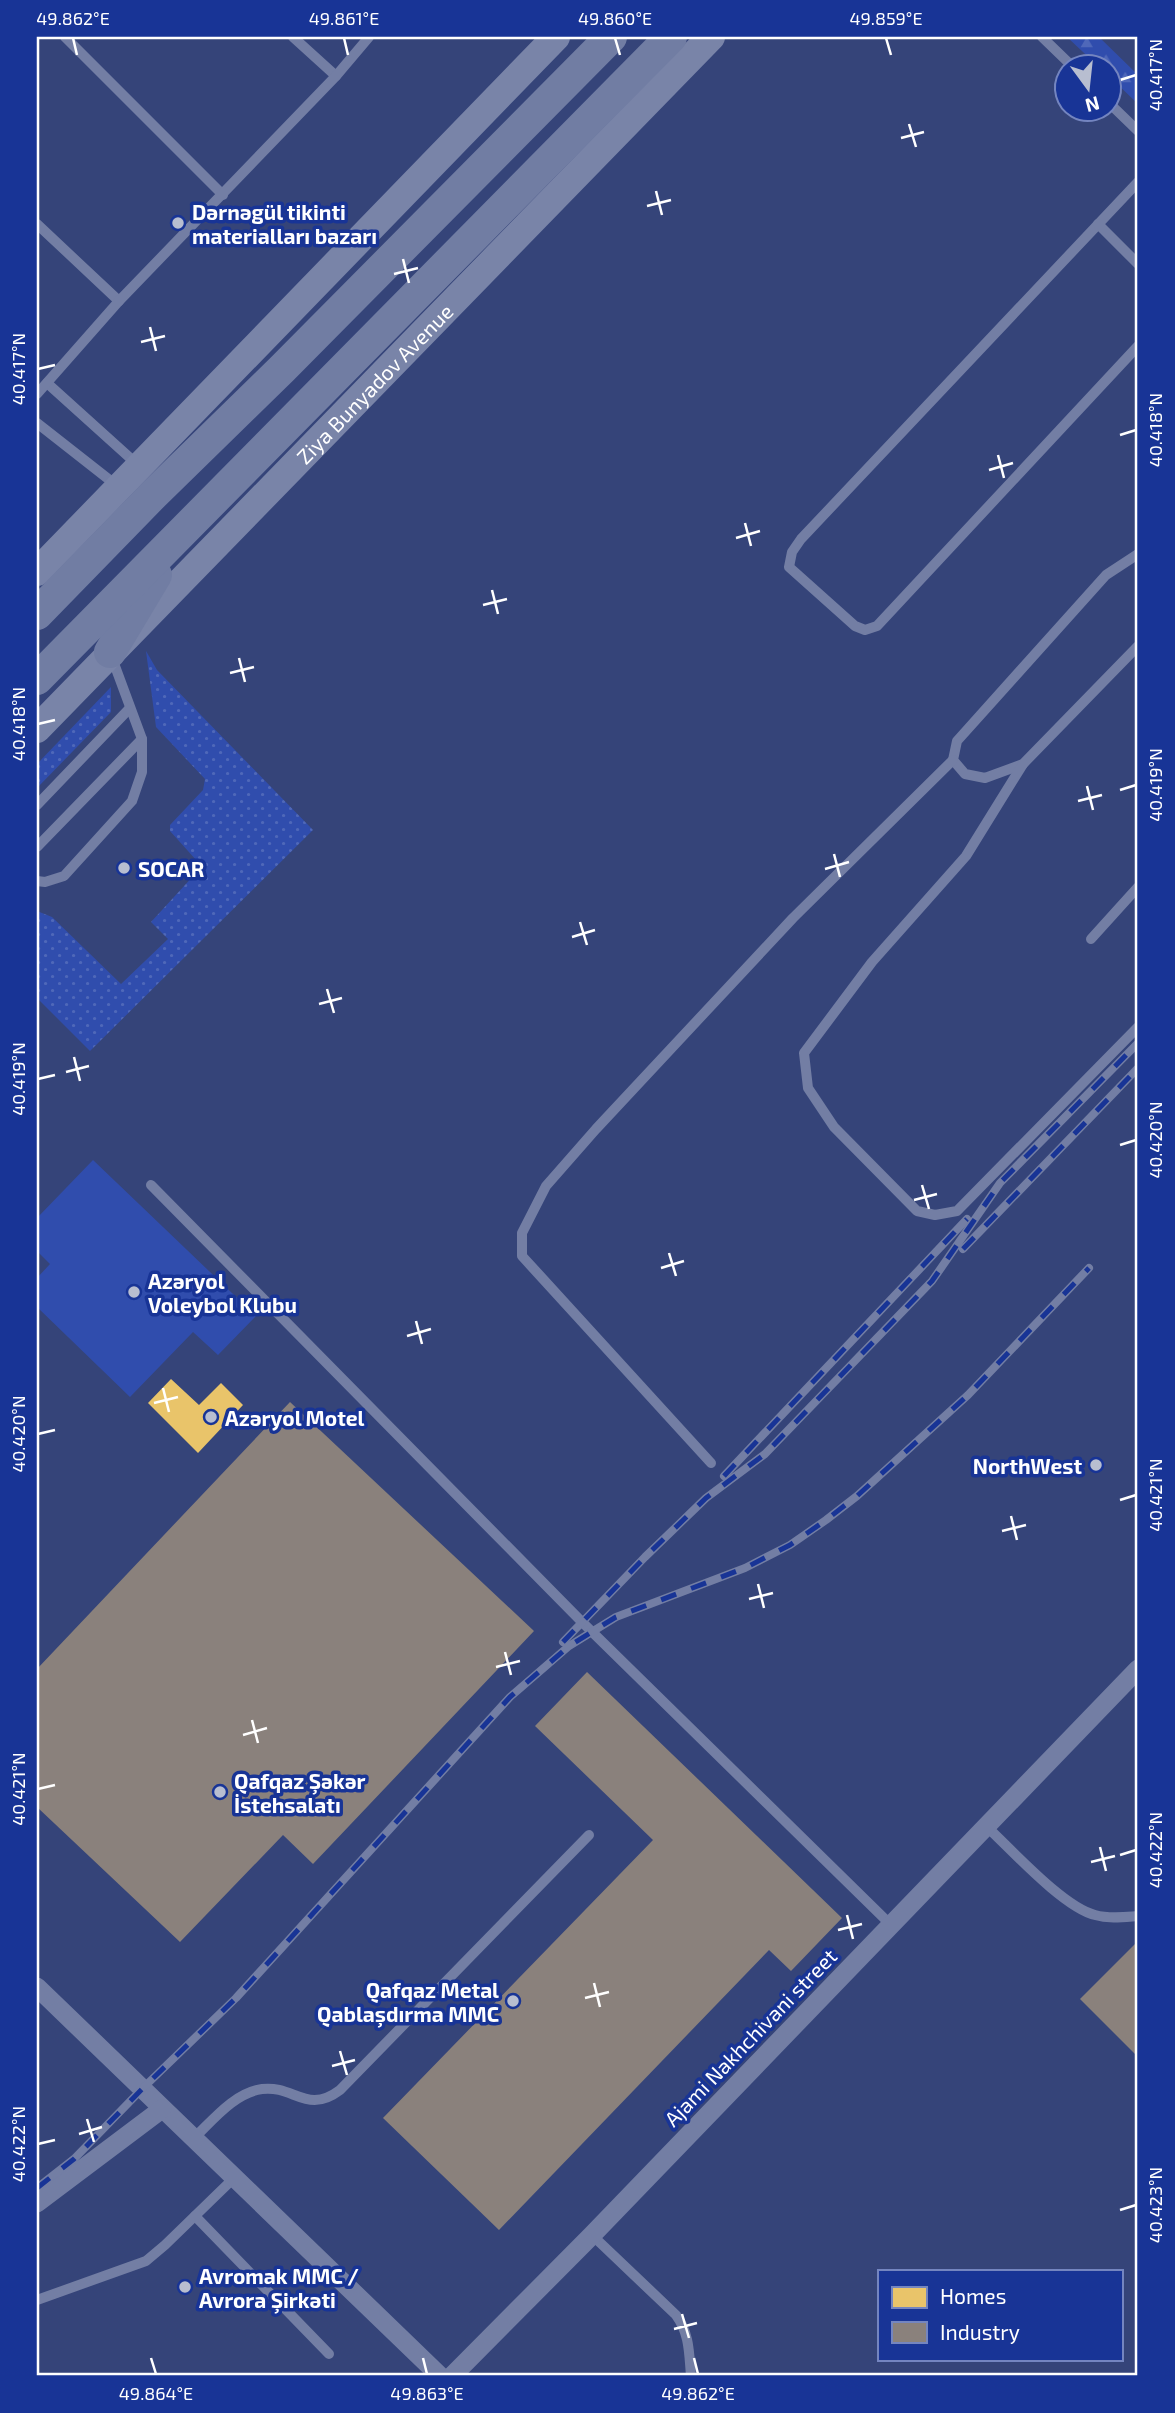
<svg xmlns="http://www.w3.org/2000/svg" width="1175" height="2413" font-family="'Exo 2',sans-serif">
<defs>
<pattern id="grass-dots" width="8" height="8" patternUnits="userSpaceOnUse" patternTransform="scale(1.75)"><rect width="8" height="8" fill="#304dad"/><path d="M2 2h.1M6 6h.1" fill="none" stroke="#4f68b9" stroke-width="1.8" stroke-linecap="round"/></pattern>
<pattern id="forest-firs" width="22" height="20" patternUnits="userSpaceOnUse" patternTransform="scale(1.75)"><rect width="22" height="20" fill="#304dad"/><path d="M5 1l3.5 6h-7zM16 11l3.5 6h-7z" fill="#4f68b9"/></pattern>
</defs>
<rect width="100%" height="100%" fill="#354479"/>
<g fill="url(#grass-dots)">
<path d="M 146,651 L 157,670 L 313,830 L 90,1051 L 37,998 L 37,911 L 52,917 L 121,984 L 168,939 L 151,922 L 196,873 L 197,861 L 170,831 L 170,825 L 203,790 L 205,779 L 156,727 Z"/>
<path d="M 111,687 L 111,712 L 37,788 L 37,764 Z"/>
</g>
<path fill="url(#forest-firs)" d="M 1067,37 L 1099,37 L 1138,75 L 1138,104 L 1109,76 L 1108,66 L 1098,66 Z"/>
<path fill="#304dad" d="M 93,1160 L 256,1316 L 218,1355 L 193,1332 L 130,1397 L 37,1307 L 37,1278 L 50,1264 L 37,1251 L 37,1218 Z"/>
<path fill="#e9c46a" d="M 171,1379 L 199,1405 L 221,1383 L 243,1405 L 198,1453 L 148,1403 Z"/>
<g fill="#8a817c">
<path d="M 290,1402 L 534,1631 L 313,1864 L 283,1835 L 180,1942 L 37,1807 L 37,1669 Z"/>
<path d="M 587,1672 L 842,1918 L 791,1971 L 769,1950 L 499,2230 L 383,2118 L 653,1840 L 535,1726 Z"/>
<path d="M 1138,1941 L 1138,2057 L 1080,1999 Z"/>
</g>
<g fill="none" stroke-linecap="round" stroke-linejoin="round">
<g stroke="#737ea4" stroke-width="10">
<path d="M 65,37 L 223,195"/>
<path d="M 293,37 L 336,76"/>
<path d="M 1042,37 L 1072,66"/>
<path d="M 1108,102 L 1138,131"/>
<path d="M 1138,182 L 801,539 L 792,552 L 789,567 L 855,626 L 865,630 L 877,626 L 1138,346"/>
<path d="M 37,224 L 119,301"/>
<path d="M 1098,224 L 1138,264"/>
<path d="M 47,383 L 139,466"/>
<path d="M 37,394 L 119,301 L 336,76 L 369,37"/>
<path d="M 37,423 L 116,485"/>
<path d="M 1138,554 L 1106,575 L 957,741 L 953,760 L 965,774 L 985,778 L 1023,764 L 1138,646"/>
<path d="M 1023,764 L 966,856 L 872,962 L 804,1053 L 808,1088 L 834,1127 L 917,1211 L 935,1215 L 957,1211 L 1138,1027"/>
<path d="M 37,805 L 130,708"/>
<path d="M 37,847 L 142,739"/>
<path d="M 37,881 L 45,882 L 64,876 L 132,801 L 142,772 L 142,739 L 112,658"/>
<path d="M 1091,939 L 1138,887"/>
<path d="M 151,1185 L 582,1622 L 890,1924"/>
<path d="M 711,1463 L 522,1256 L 522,1233 L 546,1186 L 596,1129 L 793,918 L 953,760"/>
<path d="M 986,1826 C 1012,1850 1063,1907 1095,1915 C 1109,1919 1124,1917 1138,1916"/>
<path d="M 193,2139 C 213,2120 234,2093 262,2089 C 294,2085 307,2115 340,2090 L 589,1835"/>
<path d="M 195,2216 L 329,2354"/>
<path d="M 592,2235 L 676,2315 C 690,2334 689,2354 691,2376"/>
<path d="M 37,2300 L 146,2261 L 165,2245 L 234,2178"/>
</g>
<g stroke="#737ea4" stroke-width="19">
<path d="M 37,1987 L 440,2376"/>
<path d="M 37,2203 L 162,2109"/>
<path d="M 452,2376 L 592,2235 L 1138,1669"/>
</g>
<g stroke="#7984a8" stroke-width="28">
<path d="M 37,572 L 556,37"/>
<path id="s1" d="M 37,729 L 711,37"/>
</g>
<g stroke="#717da3" stroke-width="32">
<path d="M 37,614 L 153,495 L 282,369 L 611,37"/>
<path d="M 110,652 L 156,575"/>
<path d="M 37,679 L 671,37"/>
</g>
<defs>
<g id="rail">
<path d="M 963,1249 L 1138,1068"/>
<path d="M 724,1476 L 967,1219"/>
<path d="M 563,1642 L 645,1557 L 706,1498 L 765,1454 L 932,1281 L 1000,1183 L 1138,1043"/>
<path d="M 37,2188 L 74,2159 L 142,2089 L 236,1998 L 510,1697 L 569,1646 L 616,1617 L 745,1568 L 790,1545 L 826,1520 L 857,1496 L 968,1395 L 1089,1268"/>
</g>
</defs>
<use href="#rail" stroke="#737ea4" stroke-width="8"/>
<use href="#rail" stroke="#183496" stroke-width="5" stroke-dasharray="16" stroke-linecap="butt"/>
</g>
<path fill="none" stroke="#fff" stroke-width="2.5" d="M 73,38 L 77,55M 344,38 L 348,55M 615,38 L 620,55M 886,38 L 891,55M 1120,80 L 1136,75M 909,124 L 916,147M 901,138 L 924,132M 656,191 L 662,215M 647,206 L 671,200M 403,259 L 409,283M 394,274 L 418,268M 150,327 L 156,351M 141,342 L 165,336M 38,369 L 55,365M 1120,435 L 1136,430M 998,455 L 1004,478M 989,470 L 1013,463M 745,523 L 751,546M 736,538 L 760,531M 492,590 L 498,614M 483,605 L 507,599M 239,658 L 245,682M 230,673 L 254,667M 38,724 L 55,720M 1087,786 L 1093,810M 1120,790 L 1136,785M 1078,801 L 1102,795M 834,854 L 840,877M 825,869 L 849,862M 580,922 L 587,945M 572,937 L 595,930M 327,989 L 334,1013M 319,1004 L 342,998M 74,1057 L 80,1081M 66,1072 L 89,1066M 38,1079 L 55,1075M 1120,1145 L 1136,1140M 922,1185 L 929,1209M 914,1200 L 937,1194M 669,1253 L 676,1276M 661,1268 L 684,1261M 416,1321 L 422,1344M 407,1336 L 431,1329M 163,1388 L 169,1412M 154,1403 L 178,1397M 38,1434 L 55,1430M 1120,1500 L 1136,1495M 1011,1516 L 1017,1540M 1002,1531 L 1026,1525M 758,1584 L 764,1608M 749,1599 L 773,1593M 505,1652 L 511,1675M 496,1667 L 520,1661M 252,1720 L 258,1743M 243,1735 L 267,1728M 38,1789 L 55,1785M 1100,1847 L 1106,1871M 1120,1855 L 1136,1850M 1091,1862 L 1115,1856M 847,1915 L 853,1939M 838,1930 L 862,1924M 594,1983 L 600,2007M 585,1998 L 609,1992M 340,2051 L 347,2075M 332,2066 L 355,2060M 87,2119 L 94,2142M 79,2134 L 102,2127M 38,2144 L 55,2140M 1120,2210 L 1136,2205M 682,2314 L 689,2338M 674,2329 L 697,2323M 151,2358 L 156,2374M 423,2358 L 427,2374M 694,2358 L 698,2374"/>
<g fill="#b8bed0" stroke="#183496" stroke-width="2.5">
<circle cx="178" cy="223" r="7"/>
<circle cx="124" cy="868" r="7"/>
<circle cx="134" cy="1292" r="7"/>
<circle cx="211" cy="1417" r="7"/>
<circle cx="1096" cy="1465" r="7"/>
<circle cx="220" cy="1792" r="7"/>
<circle cx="513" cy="2001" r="7"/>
<circle cx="185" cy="2287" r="7"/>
</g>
<g text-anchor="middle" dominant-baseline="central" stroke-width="7" stroke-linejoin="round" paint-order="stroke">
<g font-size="21" font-weight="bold" fill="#fff" stroke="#183496" text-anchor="start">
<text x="192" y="211">Dərnəgül tikinti<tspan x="192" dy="24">materialları bazarı</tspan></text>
<text x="138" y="868">SOCAR</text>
<text x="148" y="1280">Azəryol<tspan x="148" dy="24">Voleybol Klubu</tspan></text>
<text x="225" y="1417">Azəryol Motel</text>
<text x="1082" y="1465" text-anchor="end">NorthWest</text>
<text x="234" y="1780">Qafqaz Şəkər<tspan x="234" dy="24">İstehsalatı</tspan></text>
<text x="499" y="1989" text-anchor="end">Qafqaz Metal<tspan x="499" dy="24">Qablaşdırma MMC</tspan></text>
<text x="199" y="2275">Avromak MMC /<tspan x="199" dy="24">Avrora Şirkəti</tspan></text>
</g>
<g font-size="21" fill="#fff" stroke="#183496">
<text stroke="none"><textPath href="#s1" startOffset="483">Ziya Bunyadov Avenue</textPath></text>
<text transform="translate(750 2037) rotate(-46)">Ajami Nakhchivani street</text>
</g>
</g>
<rect width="1175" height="2413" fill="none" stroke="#183496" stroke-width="77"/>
<rect x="878" y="2270" width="245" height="91" fill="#183496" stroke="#7485c0" stroke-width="2"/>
<rect x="892" y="2287" width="35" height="21" fill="#e9c46a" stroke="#7485c0" stroke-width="2"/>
<text x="940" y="2304" font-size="21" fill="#ffffff">Homes</text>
<rect x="892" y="2322" width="35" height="21" fill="#8a817c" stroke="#7485c0" stroke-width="2"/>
<text x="940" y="2340" font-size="21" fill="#ffffff">Industry</text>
<g transform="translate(1088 88) rotate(165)"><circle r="33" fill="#183496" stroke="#7485c0" stroke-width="2"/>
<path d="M0-5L12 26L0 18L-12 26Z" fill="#b8bed0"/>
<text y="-10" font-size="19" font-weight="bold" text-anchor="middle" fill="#ffffff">N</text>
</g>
<rect x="38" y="38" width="1098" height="2336" fill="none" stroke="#fff" stroke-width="2.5"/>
<g font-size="18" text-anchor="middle" fill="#fff">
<text x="73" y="25">49.862°E</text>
<text x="344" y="25">49.861°E</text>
<text x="615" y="25">49.860°E</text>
<text x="886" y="25">49.859°E</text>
<text transform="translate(1156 75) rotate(-90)" y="6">40.417°N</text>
<text transform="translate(19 369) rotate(-90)" y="6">40.417°N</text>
<text transform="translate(1156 430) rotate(-90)" y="6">40.418°N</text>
<text transform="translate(19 724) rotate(-90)" y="6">40.418°N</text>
<text transform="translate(1156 785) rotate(-90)" y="6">40.419°N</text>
<text transform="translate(19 1079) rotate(-90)" y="6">40.419°N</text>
<text transform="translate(1156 1140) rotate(-90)" y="6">40.420°N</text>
<text transform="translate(19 1434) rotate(-90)" y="6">40.420°N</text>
<text transform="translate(1156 1495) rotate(-90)" y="6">40.421°N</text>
<text transform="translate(19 1789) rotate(-90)" y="6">40.421°N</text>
<text transform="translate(1156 1850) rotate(-90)" y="6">40.422°N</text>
<text transform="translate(19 2144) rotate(-90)" y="6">40.422°N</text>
<text transform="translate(1156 2205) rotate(-90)" y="6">40.423°N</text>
<text x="156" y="2400">49.864°E</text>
<text x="427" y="2400">49.863°E</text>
<text x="698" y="2400">49.862°E</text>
</g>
</svg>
